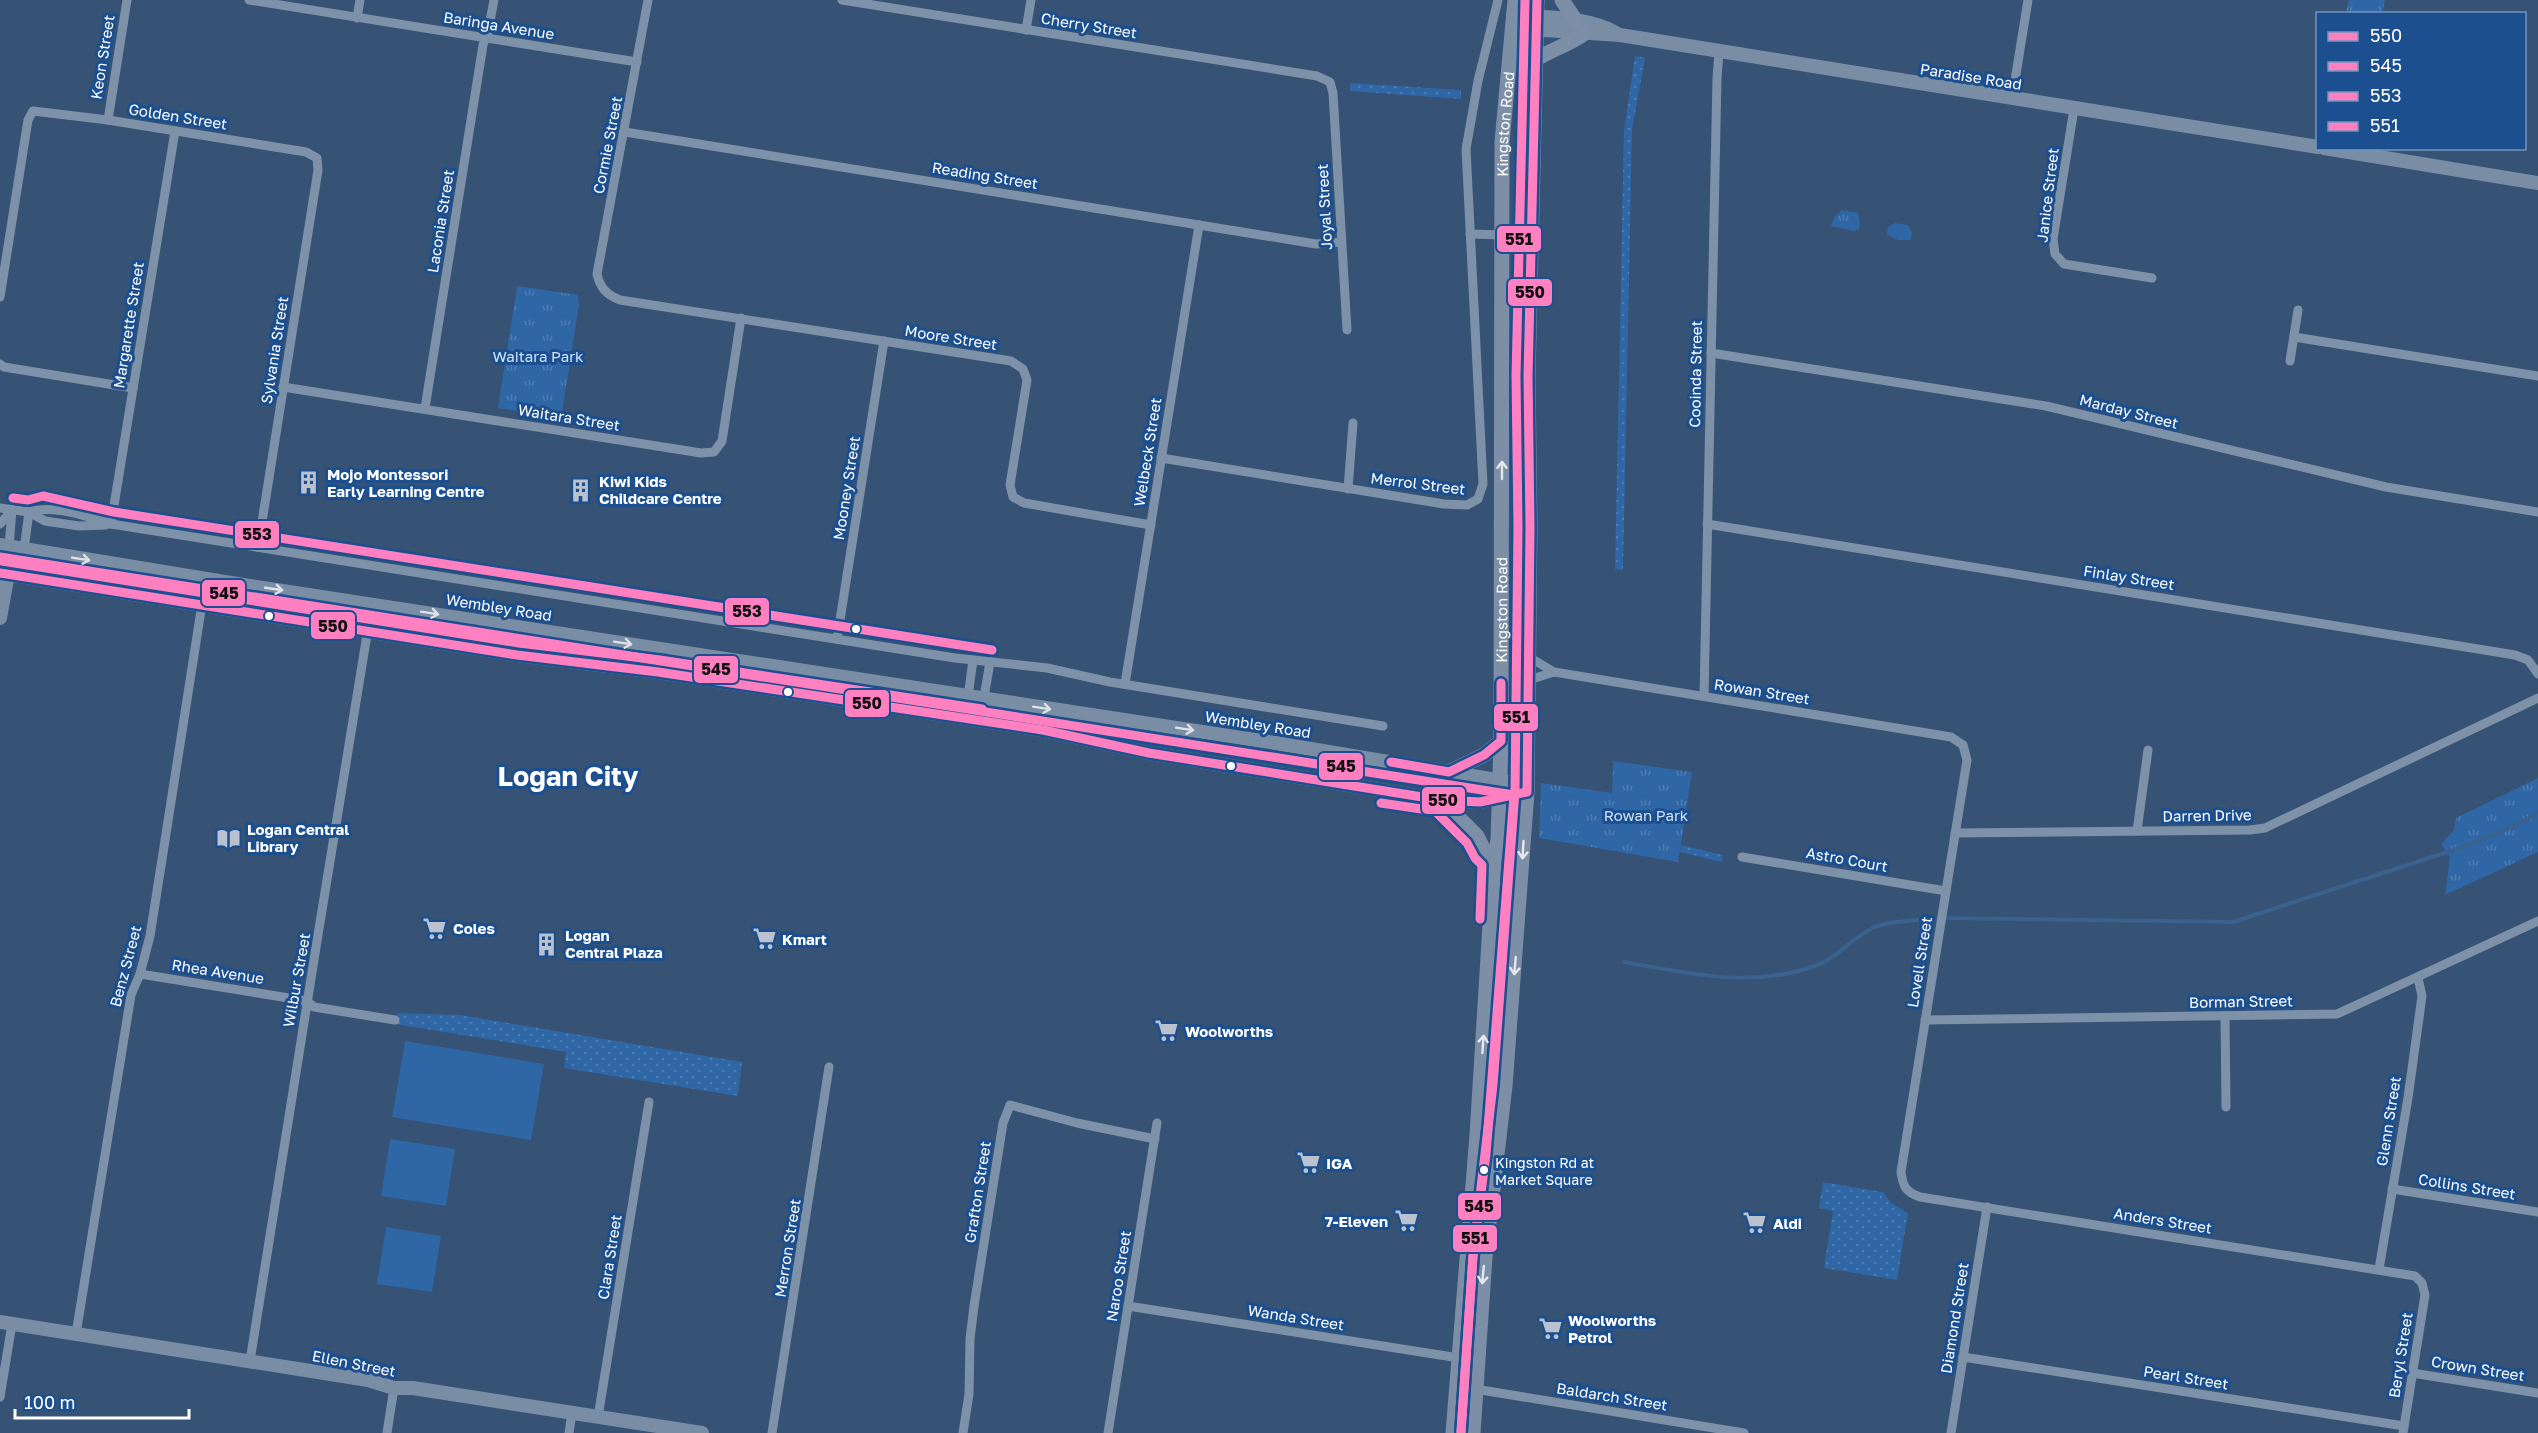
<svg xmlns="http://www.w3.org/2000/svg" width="2538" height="1433" font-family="'Golos Text',sans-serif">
<defs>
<pattern id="grass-dots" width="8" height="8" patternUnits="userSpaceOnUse" patternTransform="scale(1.5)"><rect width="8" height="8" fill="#2f66a5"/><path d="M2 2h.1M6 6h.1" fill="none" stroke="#4e7db2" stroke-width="1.8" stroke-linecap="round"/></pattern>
<pattern id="park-tufts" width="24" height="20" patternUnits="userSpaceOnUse" patternTransform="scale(1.5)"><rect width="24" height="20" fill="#2f66a5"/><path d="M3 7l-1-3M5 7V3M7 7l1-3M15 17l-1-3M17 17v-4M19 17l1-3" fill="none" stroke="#4e7db2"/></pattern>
</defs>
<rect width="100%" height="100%" fill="#365274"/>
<g fill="url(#grass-dots)">
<path d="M 1635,56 L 1645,58 L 1632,130 L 1623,570 L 1615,569 L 1624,130 Z"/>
<path d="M 1350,83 L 1461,90 L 1461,99 L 1350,91 Z"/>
<path d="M 1681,845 L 1723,855 L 1722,862 L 1680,852 Z"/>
<path d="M 397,1013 L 460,1015 L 742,1062 L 738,1096 L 564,1068 L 566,1052 L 395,1024 Z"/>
<path d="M 1823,1182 L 1883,1192 L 1891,1203 L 1908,1213 L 1897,1280 L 1824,1268 L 1833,1211 L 1819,1208 Z"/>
</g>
<g fill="url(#park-tufts)">
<path d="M 2349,0 L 2385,0 L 2382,13 L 2346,13 Z"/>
<path d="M 1842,210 L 1858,213 L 1860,222 L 1859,229 L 1854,231 L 1831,226 L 1834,218 Z"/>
<path d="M 517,286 L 578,295 L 579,305 L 561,418 L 498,408 Z"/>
<path d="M 1613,761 L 1692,772 L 1678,862 L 1539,838 L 1541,783 L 1612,793 Z"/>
<path d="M 2538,778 L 2538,852 L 2445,895 L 2450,857 L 2441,844 L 2454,830 L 2456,818 Z"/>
</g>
<g fill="#2f66a5">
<path d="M 1895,223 L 1908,225 L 1912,232 L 1911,240 L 1898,240 L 1887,235 L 1888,227 Z"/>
<path d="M 405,1041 L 544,1064 L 531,1140 L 392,1117 Z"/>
<path d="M 390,1139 L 455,1149 L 446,1206 L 381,1196 Z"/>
<path d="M 386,1227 L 441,1236 L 432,1292 L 377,1284 Z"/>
</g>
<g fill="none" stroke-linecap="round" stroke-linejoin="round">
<g stroke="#3b618d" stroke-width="4">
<path d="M 1948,918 L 2233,922 L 2466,846 L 2512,827 L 2538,813"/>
<path d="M 1624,962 C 1690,973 1749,989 1815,966 C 1837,959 1852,937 1873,928 C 1889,921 1910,921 1927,919"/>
</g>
<g stroke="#7d92a8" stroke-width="9">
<path d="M 249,0 L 637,62"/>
<path d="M 648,0 L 597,274 C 600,288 607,295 620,300 L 1011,361 L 1023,369 L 1027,380 L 1010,485 L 1013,497 L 1024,503 L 1151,525"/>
<path d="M 842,0 L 1317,76 L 1330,82 L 1333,93 L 1347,330"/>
<path d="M 357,18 L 360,0"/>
<path d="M 1026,30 L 1031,0"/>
<path d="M 2012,99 L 2028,0"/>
<path d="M 2074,109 L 2053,239 L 2055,254 L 2064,264 L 2152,278"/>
<path d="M 108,120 L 127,0"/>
<path d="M 625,132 L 1316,244 L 1341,242"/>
<path d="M 1470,234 L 1502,235"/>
<path d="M 0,297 L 28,120 L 33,111 L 108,120 L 306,152 L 317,158 L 318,170 L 258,547"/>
<path d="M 2294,337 L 2538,376"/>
<path d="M 1711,353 L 2046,406 L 2386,487 L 2538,512"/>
<path d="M 2290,361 L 2298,310"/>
<path d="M 0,364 L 4,367 L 133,388"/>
<path d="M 283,387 L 701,453 L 714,452 L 722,441 L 741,318"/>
<path d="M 425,408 L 483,45 L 488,32 L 494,0"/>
<path d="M 1161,458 L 1444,504 L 1467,505 L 1478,499 L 1483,484 L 1466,149 L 1478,81 L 1498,0"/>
<path d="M 1348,489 L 1353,423"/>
<path d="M 0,508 L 29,512 L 45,521 L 79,526 L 106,525"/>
<path d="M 29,512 C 54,504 86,516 111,524 L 955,658 L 1047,668 L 1110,682 L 1383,726"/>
<path d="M 0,524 L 12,510"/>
<path d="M 111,524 L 175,131"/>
<path d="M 1707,524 L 2515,655 L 2528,660 L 2538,674"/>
<path d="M 9,547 L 12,510"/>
<path d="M 24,549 L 29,512"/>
<path d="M 837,639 L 884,341"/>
<path d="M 1529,657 L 1554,672 L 1951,737 L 1963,745 L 1967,760 L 1901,1172 C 1903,1187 1906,1192 1920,1197 L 2415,1276 L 2422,1283 L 2425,1295 L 2403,1433"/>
<path d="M 1529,680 L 1554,672"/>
<path d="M 1125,684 L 1199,225"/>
<path d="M 1704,696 L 1717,78 L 1719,52"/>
<path d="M 965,719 L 973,660"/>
<path d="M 980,721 L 990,662"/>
<path d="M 2137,831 L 2148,750"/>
<path d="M 1955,833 L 2250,830 L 2265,828 L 2538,698"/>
<path d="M 1742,857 L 1946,891"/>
<path d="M 140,974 L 307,1001 L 314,1007 L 395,1020"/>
<path d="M 2225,1017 L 2226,1107"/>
<path d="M 1925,1020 L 2337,1014 L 2538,921"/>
<path d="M 2392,1189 L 2538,1212"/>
<path d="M 2379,1269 L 2408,1098 L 2422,996 L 2418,978"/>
<path d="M 1128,1306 L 1459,1358"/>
<path d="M 76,1334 L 131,995 L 140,974 L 150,936 L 202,604"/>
<path d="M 1963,1357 L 2404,1426"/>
<path d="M 250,1361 C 289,1109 331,856 372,604"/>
<path d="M 2412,1373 L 2538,1393"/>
<path d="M 1475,1389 L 1744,1433"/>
<path d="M 0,1397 L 12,1324"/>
<path d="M 598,1417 L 649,1102"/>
<path d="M 387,1433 L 394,1388"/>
<path d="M 569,1433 L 572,1413"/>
<path d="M 772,1433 L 829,1067"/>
<path d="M 963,1433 L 969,1394 L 970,1339 L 974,1306 L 1003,1123 L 1010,1105 L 1077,1123 L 1155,1139"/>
<path d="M 1108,1433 L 1157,1123"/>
<path d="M 1951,1433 L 1987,1207"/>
</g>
<g stroke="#798da4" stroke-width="14">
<path d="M 1513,15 C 1546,18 1587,16 1616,33"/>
<path d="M 1512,28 L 1620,35 L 2318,147"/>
<path d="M 2324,148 L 2538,183"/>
<path d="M 0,545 L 237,584 L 1275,743 L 1527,785"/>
<path d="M 0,573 L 517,655 L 658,672 L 1043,730 L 1149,753 L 1441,800 L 1480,802 L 1527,792"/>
<path d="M 0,618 L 8,574 L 9,547"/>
<path d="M 0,1322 L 368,1380 L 394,1388 L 413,1388 L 702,1433"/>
</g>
<g stroke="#7d8ea7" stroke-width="15">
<path d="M 1562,0 L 1576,21"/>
<path d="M 1535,60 C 1552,49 1569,45 1585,33"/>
<path d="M 1449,772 L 1484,755 L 1501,741"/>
<path d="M 1441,800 L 1477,836 L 1485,852 L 1494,860"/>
<path id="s1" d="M 1453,1433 L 1477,1135 L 1494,860 L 1498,840 L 1501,741 L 1502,142 L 1515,0"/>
<path d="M 1473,1433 L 1485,1257 L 1505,1086 L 1527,792 L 1530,527 L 1528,376 L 1537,0"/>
</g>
<defs>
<g id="bus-1">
<path d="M 0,573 L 517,655 L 658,672 L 1043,730 L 1149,753 L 1441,800 L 1480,802 L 1527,792 L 1530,527 L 1528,376 L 1537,0"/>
<path d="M 1391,762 L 1449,772 L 1484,755 L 1501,741 L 1501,683"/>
</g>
<g id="bus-2">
<path d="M 0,557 C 504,640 1010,711 1514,795 L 1486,1154 L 1473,1256 L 1461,1432"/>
<path d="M 1381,803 L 1435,811 L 1467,843 L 1475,858 L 1482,865 L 1480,919"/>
</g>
<g id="bus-3">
<path d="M 13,498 L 28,500 L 43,496 L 114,512 L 992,650"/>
<path d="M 2,561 L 519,643 L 660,660 L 982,709"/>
</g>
<path id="bus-4" d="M 1461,1432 L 1473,1256 L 1493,1085 L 1515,791 L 1518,527 L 1516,376 L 1525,0"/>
</defs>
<use href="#bus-1" stroke="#1b4f8f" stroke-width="14"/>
<use href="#bus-2" stroke="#1b4f8f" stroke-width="14"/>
<use href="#bus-3" stroke="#1b4f8f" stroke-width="14"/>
<use href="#bus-4" stroke="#1b4f8f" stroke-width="14"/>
<use href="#bus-1" stroke="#ff80c0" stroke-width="9"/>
<use href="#bus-2" stroke="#ff80c0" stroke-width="9"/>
<use href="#bus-3" stroke="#ff80c0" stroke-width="9"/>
<use href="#bus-4" stroke="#ff80c0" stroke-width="9"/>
</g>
<defs><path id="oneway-shaft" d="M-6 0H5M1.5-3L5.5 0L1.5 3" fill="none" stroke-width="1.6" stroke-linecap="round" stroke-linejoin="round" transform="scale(1.5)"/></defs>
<g stroke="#e5e8ed">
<use href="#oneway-shaft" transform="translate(1502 470) rotate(-90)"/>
<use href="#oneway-shaft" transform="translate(1523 850) rotate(93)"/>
<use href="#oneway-shaft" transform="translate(1515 966) rotate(95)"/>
<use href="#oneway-shaft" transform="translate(1483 1044) rotate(-86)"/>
<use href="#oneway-shaft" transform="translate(1483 1275) rotate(95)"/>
</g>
<g stroke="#dee2e8">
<use href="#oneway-shaft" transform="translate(81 559) rotate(9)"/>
<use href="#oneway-shaft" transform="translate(274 589) rotate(8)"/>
<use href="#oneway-shaft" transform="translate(430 613) rotate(9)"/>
<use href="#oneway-shaft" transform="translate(623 643) rotate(9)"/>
<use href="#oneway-shaft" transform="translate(1042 708) rotate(9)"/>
<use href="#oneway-shaft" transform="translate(1185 729) rotate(9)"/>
</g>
<defs>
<symbol id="building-bare" viewBox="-9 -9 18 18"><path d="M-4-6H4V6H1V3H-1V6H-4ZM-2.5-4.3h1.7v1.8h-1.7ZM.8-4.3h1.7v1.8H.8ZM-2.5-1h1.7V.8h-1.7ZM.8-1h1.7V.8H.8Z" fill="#b9c2ce" stroke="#1b4f8f" stroke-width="2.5" paint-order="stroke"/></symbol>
<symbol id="library-bare" viewBox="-9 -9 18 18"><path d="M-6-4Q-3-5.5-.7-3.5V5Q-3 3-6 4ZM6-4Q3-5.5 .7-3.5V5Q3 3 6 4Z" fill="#b9c2ce" stroke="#1b4f8f" stroke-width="2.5" paint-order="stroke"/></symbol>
<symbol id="supermarket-bare" viewBox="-9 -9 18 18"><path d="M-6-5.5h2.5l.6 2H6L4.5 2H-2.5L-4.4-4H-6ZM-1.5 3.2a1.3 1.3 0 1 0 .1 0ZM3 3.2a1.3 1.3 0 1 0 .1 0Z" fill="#b9c2ce" stroke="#1b4f8f" stroke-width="2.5" paint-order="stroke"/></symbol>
</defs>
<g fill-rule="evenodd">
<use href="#building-bare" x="292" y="466" width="33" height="33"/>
<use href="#building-bare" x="564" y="474" width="33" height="33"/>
<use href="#library-bare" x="212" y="822" width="33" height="33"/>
<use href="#supermarket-bare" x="418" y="912" width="33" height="33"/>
<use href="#supermarket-bare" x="748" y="922" width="33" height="33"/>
<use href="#building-bare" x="530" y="928" width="33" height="33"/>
<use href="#supermarket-bare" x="1150" y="1014" width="33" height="33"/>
<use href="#supermarket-bare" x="1292" y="1146" width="33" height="33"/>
<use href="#supermarket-bare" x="1390" y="1204" width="33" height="33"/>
<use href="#supermarket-bare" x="1738" y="1206" width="33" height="33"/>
<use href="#supermarket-bare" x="1534" y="1312" width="33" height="33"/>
</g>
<g fill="#fff" stroke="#1b4f8f" stroke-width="2">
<circle cx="269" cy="616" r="5"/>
<circle cx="856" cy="629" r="5"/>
<circle cx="788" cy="692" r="5"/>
<circle cx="1231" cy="766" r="5"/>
<circle cx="1484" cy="1170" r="5"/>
</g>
<g text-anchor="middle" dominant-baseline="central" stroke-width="6" stroke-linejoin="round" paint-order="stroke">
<g font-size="14" fill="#fff" stroke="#1b4f8f" text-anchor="start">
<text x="1495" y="1162">Kingston Rd at<tspan x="1495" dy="17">Market Square</tspan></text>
</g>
<g font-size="15" fill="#fff" stroke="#1b4f8f">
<text transform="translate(499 25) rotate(9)">Baringa Avenue</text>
<text transform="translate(1089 25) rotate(9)">Cherry Street</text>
<text transform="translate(102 57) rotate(-81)">Keon Street</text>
<text transform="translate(1971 76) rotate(9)">Paradise Road</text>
<text transform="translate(178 116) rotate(9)">Golden Street</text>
<text stroke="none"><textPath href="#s1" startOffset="1311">Kingston Road</textPath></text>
<text transform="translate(607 145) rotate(-79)">Cormie Street</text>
<text transform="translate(985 175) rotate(9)">Reading Street</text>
<text transform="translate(2047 195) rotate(-83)">Janice Street</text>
<text transform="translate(1324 207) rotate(-93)">Joyal Street</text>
<text transform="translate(440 221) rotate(-81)">Laconia Street</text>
<text transform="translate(128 325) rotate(-81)">Margarette Street</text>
<text transform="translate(951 337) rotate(9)">Moore Street</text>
<text transform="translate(274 350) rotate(-81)">Sylvania Street</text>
<text transform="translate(1695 374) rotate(-89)">Cooinda Street</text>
<text transform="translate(2129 411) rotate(14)">Marday Street</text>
<text transform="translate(569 417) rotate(9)">Waitara Street</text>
<text transform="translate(1147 452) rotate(-81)">Welbeck Street</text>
<text transform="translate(1418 483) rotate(7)">Merrol Street</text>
<text transform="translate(846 488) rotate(-81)">Mooney Street</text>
<text transform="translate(2129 577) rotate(9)">Finlay Street</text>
<text transform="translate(499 607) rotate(9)">Wembley Road</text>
<text stroke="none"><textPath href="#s1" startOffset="825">Kingston Road</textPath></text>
<text transform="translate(1762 691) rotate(9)">Rowan Street</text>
<text transform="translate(1258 724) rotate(9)">Wembley Road</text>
<text transform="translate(2207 815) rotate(-1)">Darren Drive</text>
<text transform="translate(1847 859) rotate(10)">Astro Court</text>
<text transform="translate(1919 962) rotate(-81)">Lovell Street</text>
<text transform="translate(125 966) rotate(-75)">Benz Street</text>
<text transform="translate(218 971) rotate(9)">Rhea Avenue</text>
<text transform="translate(296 980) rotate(-80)">Wilbur Street</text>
<text transform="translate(2241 1001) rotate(-1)">Borman Street</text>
<text transform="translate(2388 1121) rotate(-81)">Glenn Street</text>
<text transform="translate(2467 1186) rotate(9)">Collins Street</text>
<text transform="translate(977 1192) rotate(-81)">Grafton Street</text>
<text transform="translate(2163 1220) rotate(9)">Anders Street</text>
<text transform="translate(787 1248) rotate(-81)">Merron Street</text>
<text transform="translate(609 1257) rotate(-81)">Clara Street</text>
<text transform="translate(1118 1276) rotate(-81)">Naroo Street</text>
<text transform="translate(1296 1317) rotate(9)">Wanda Street</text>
<text transform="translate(1954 1318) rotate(-81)">Diamond Street</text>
<text transform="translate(2400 1355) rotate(-81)">Beryl Street</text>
<text transform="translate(354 1363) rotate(11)">Ellen Street</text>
<text transform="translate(2478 1368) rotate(9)">Crown Street</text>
<text transform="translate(2186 1377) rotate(9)">Pearl Street</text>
<text transform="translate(1612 1396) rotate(9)">Baldarch Street</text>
</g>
<g font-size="15" fill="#cfe3fa" stroke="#1b4f8f">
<text x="538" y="356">Waitara Park</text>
<text x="1646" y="815">Rowan Park</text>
</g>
<g font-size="15" font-weight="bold" fill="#fff" stroke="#1b4f8f" text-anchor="start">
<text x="327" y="474">Mojo Montessori<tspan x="327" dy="17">Early Learning Centre</tspan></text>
<text x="599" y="481">Kiwi Kids<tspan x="599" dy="17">Childcare Centre</tspan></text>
<text x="247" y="829">Logan Central<tspan x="247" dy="17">Library</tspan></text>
<text x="453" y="928">Coles</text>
<text x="565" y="935">Logan<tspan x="565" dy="17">Central Plaza</tspan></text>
<text x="782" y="939">Kmart</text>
<text x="1185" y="1031">Woolworths</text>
<text x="1326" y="1163">IGA</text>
<text x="1388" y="1221" text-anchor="end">7-Eleven</text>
<text x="1773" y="1223">Aldi</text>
<text x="1568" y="1320">Woolworths<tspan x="1568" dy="17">Petrol</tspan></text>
</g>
<g font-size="27" font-weight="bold" fill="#fff" stroke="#1b4f8f">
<text x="568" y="776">Logan City</text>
</g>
</g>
<g stroke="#1b4f8f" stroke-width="2">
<rect x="1496" y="225" width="46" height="28" rx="6" fill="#ff80c0"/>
<rect x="1507" y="278" width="46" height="29" rx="6" fill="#ff80c0"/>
<rect x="234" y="520" width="46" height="29" rx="6" fill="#ff80c0"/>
<rect x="201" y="579" width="45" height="28" rx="6" fill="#ff80c0"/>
<rect x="724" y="597" width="46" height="29" rx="6" fill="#ff80c0"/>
<rect x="310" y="611" width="46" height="29" rx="6" fill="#ff80c0"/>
<rect x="693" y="655" width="46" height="29" rx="6" fill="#ff80c0"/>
<rect x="844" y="689" width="46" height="29" rx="6" fill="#ff80c0"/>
<rect x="1493" y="703" width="46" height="29" rx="6" fill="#ff80c0"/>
<rect x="1318" y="752" width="46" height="29" rx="6" fill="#ff80c0"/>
<rect x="1421" y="786" width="45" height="29" rx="6" fill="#ff80c0"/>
<rect x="1457" y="1192" width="45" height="29" rx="6" fill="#ff80c0"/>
<rect x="1452" y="1224" width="46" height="29" rx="6" fill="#ff80c0"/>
</g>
<g font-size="16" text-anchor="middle" font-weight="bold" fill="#111">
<text x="1519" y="245">551</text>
<text x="1530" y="298">550</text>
<text x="257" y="540">553</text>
<text x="224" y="599">545</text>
<text x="747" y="617">553</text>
<text x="333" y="632">550</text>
<text x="716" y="675">545</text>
<text x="867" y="709">550</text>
<text x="1516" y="723">551</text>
<text x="1341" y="772">545</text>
<text x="1443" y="806">550</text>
<text x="1479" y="1212">545</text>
<text x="1475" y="1244">551</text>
</g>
<rect x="2316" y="12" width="210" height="138" fill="#1b4f8f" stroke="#7695bc" stroke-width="1.5"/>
<rect x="2328" y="32" width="30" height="9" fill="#ff80c0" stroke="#7695bc" stroke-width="1.5"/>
<text x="2370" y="42" font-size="18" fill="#ffffff">550</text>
<rect x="2328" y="62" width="30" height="9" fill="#ff80c0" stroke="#7695bc" stroke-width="1.5"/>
<text x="2370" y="72" font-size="18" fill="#ffffff">545</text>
<rect x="2328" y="92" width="30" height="9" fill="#ff80c0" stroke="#7695bc" stroke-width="1.5"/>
<text x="2370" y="102" font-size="18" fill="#ffffff">553</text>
<rect x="2328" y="122" width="30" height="9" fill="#ff80c0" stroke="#7695bc" stroke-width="1.5"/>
<text x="2370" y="132" font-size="18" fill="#ffffff">551</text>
<path d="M15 1409v9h174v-9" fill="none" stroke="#ffffff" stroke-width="3"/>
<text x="24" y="1409" font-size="18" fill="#ffffff" stroke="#1b4f8f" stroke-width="4.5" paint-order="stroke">100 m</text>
</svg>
